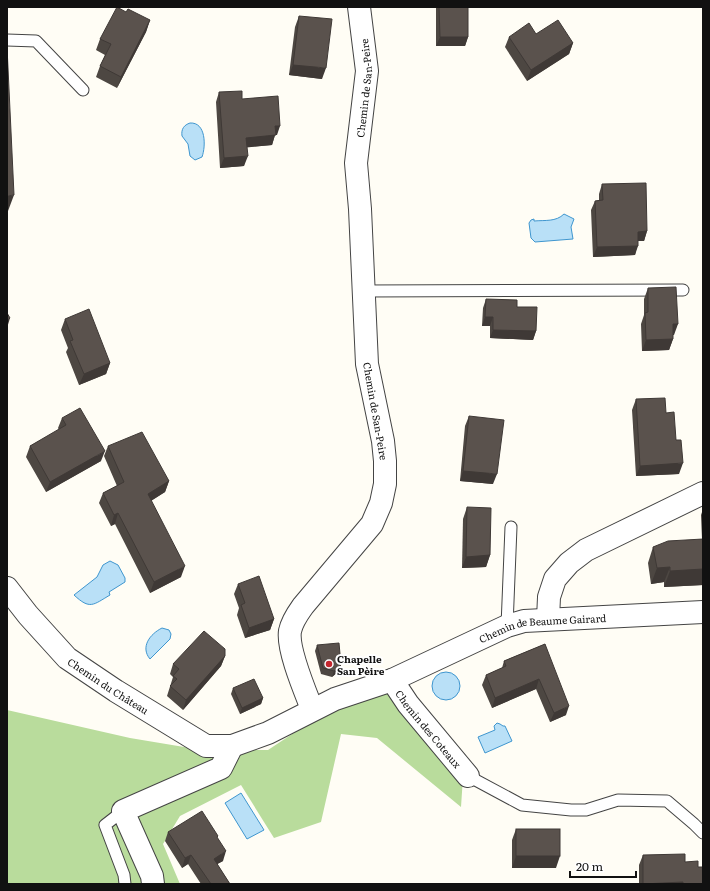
<svg xmlns="http://www.w3.org/2000/svg" width="710" height="891" font-family="Literata,serif">
<rect width="100%" height="100%" fill="#fffdf5"/>
<path fill="#b9dc9c" d="M 394,688 L 463,777 L 461,807 L 377,738 L 341,734 L 321,822 L 274,838 L 241,785 L 180,816 L 163,844 L 180,884 L 7,884 L 7,710 L 130,738 L 202,750 L 268,750 L 330,709 Z"/>
<g fill="#b9e0f7" stroke="#3f96cf">
<path d="M 190,123 C 206,122 206,146 202,157 L 195,160 L 190,156 L 188,144 L 182,136 C 181,129 184,125 190,123 Z"/>
<path d="M 564,214 L 574,219 L 571,227 L 573,239 L 535,242 L 531,238 L 529,223 L 531,220 L 534,219 L 534,221 C 545,220 556,222 564,214 Z"/>
<path d="M 110,561 L 118,565 L 125,578 L 125,582 L 109,592 L 110,595 C 93,605 90,610 74,595 L 97,577 L 103,565 Z"/>
<path d="M 162,628 L 169,630 L 171,634 L 170,639 L 150,659 C 140,647 150,634 162,628 Z"/>
<circle cx="446" cy="686" r="14"/>
<path d="M 497,723 L 500,724 L 503,726 L 505,726 L 512,741 L 485,753 L 478,737 L 495,730 L 494,726 Z"/>
<path d="M 241,793 L 264,830 L 247,839 L 225,803 Z"/>
</g>
<g fill="none" stroke-linecap="round" stroke-linejoin="round">
<defs>
<g id="lane">
<path d="M 7,40 L 36,41 L 83,90"/>
<path d="M 363,291 L 683,290"/>
<path d="M 507,626 L 511,527"/>
<path d="M 468,776 L 522,805 L 571,810 L 586,810 L 618,800 L 667,801 L 694,824 L 703,833"/>
<path d="M 123,811 L 105,825 L 124,875 L 125,884"/>
</g>
<g id="street">
<path id="s1" d="M 7,588 L 28,615 L 67,658 L 116,691 L 206,746 L 232,746 L 268,733 L 335,699 L 392,680 L 507,626 L 524,621 L 703,612"/>
<path d="M 548,619 L 549,597 L 555,579 L 569,563 L 586,550 L 703,493"/>
<path id="s2" d="M 392,680 L 408,704 L 468,776"/>
<path id="s3" d="M 312,709 C 305,691 287,649 290,631 C 292,621 298,613 303,606 L 372,524 L 381,503 L 385,484 L 385,461 L 383,441 L 367,364 L 360,209 L 356,163 L 367,71 L 359,7"/>
<path d="M 153,884 L 152,876 L 123,811 L 221,768 L 232,746"/>
</g>
</defs>
<use href="#lane" stroke="#444" stroke-width="13"/>
<use href="#street" stroke="#444" stroke-width="24"/>
<use href="#lane" stroke="#fff" stroke-width="11"/>
<use href="#street" stroke="#fff" stroke-width="22"/>
</g>
<g fill="#4d4742">
<path d="M 436,7 L 468,7 L 468,37 L 465,46 L 436,46 Z"/>
<path d="M 126,12 L 150,20 L 146,32 L 117,88 L 96,77 L 100,66 L 105,55 L 96,50 L 100,39 Z"/>
<path d="M 299,16 L 322,79 L 289,75 L 295,27 Z"/>
<path d="M 536,34 L 573,43 L 569,54 L 527,81 L 505,47 L 509,37 Z"/>
<path d="M 219,92 L 242,99 L 277,135 L 275,135 L 272,145 L 247,147 L 244,166 L 220,168 L 216,102 Z"/>
<path d="M 602,184 L 647,231 L 644,241 L 638,241 L 635,255 L 593,257 L 591,210 L 595,201 L 599,200 L 599,194 Z"/>
<path d="M 648,288 L 674,335 L 673,335 L 673,339 L 669,350 L 642,351 L 641,324 L 644,315 L 644,299 Z"/>
<path d="M 486,299 L 517,307 L 536,331 L 533,340 L 490,338 L 490,326 L 482,326 L 483,308 Z"/>
<path d="M 65,319 L 110,363 L 106,374 L 79,385 L 66,352 L 68,348 L 61,330 Z"/>
<path d="M 636,399 L 666,413 L 676,440 L 679,474 L 636,476 L 632,410 Z"/>
<path d="M 469,416 L 493,484 L 460,481 L 465,426 Z"/>
<path d="M 62,418 L 101,461 L 46,492 L 26,457 L 30,446 L 59,430 L 58,428 Z"/>
<path d="M 108,446 L 169,481 L 165,492 L 151,501 L 181,577 L 150,593 L 115,524 L 111,526 L 99,503 L 103,493 L 117,486 L 104,456 Z"/>
<path d="M 467,507 L 490,555 L 486,567 L 462,568 L 463,519 Z"/>
<path d="M 703,509 L 703,585 L 664,587 L 664,582 L 651,584 L 648,563 L 653,547 L 702,539 L 701,515 Z"/>
<path d="M 238,584 L 274,619 L 270,630 L 245,638 L 237,615 L 239,608 L 234,594 Z"/>
<path d="M 545,644 L 566,715 L 550,722 L 536,689 L 492,708 L 482,685 L 486,675 L 502,668 L 504,661 Z"/>
<path d="M 317,645 L 339,671 L 332,677 L 321,674 L 315,651 Z"/>
<path d="M 225,656 L 221,666 L 183,710 L 167,696 L 173,677 L 170,674 L 173,664 Z"/>
<path d="M 233,688 L 263,698 L 261,704 L 240,714 L 231,694 Z"/>
<path d="M 516,829 L 556,868 L 512,868 L 512,840 Z"/>
<path d="M 168,832 L 217,838 L 223,861 L 217,864 L 230,884 L 201,884 L 188,864 L 182,868 L 165,841 Z"/>
<path d="M 643,855 L 685,862 L 698,867 L 703,884 L 639,884 L 639,865 Z"/>
</g>
<g fill="#3f3936">
<path d="M 150,20 L 146,32 L 117,88 L 121,77 Z"/>
<path d="M 440,37 L 468,37 L 465,46 L 436,46 Z"/>
<path d="M 573,43 L 569,54 L 527,81 L 531,70 Z"/>
<path d="M 293,65 L 326,68 L 322,79 L 289,75 Z"/>
<path d="M 275,126 L 280,126 L 277,135 L 275,135 L 272,145 L 242,148 L 246,138 Z"/>
<path d="M 248,156 L 244,166 L 220,168 L 224,158 Z"/>
<path d="M 14,195 L 8,211 L 7,211 L 7,196 Z"/>
<path d="M 647,231 L 644,241 L 634,241 L 638,232 Z"/>
<path d="M 638,246 L 635,255 L 593,257 L 597,247 Z"/>
<path d="M 485,317 L 493,317 L 490,326 L 482,326 Z"/>
<path d="M 10,318 L 7,328 L 7,321 Z"/>
<path d="M 673,324 L 678,324 L 674,335 L 669,335 Z"/>
<path d="M 493,330 L 536,331 L 533,340 L 490,338 Z"/>
<path d="M 673,339 L 669,350 L 642,351 L 646,340 Z"/>
<path d="M 110,363 L 106,374 L 79,385 L 84,374 Z"/>
<path d="M 105,451 L 101,461 L 46,492 L 50,482 Z"/>
<path d="M 683,463 L 679,474 L 636,476 L 640,466 Z"/>
<path d="M 463,471 L 497,474 L 493,484 L 460,481 Z"/>
<path d="M 169,481 L 165,492 L 144,505 L 148,494 Z"/>
<path d="M 118,513 L 115,524 L 111,526 L 114,515 Z"/>
<path d="M 490,555 L 486,567 L 462,568 L 466,557 Z"/>
<path d="M 185,566 L 181,577 L 150,593 L 154,582 Z"/>
<path d="M 670,567 L 664,582 L 651,584 L 657,568 Z"/>
<path d="M 703,569 L 703,585 L 664,587 L 670,571 Z"/>
<path d="M 274,619 L 270,630 L 245,638 L 249,628 Z"/>
<path d="M 225,656 L 221,666 L 183,710 L 186,700 Z"/>
<path d="M 341,665 L 339,671 L 332,677 L 334,671 Z"/>
<path d="M 539,679 L 536,689 L 492,708 L 495,698 Z"/>
<path d="M 263,698 L 261,704 L 240,714 L 242,708 Z"/>
<path d="M 569,706 L 566,715 L 550,722 L 554,713 Z"/>
<path d="M 226,851 L 223,861 L 210,868 L 214,859 Z"/>
<path d="M 191,855 L 188,864 L 182,868 L 185,858 Z"/>
<path d="M 516,856 L 560,856 L 556,868 L 512,868 Z"/>
<path d="M 683,882 L 682,884 L 648,884 Z"/>
</g>
<g fill="#5a524d" stroke="#3f3936">
<path d="M 117,7 L 126,12 L 128,9 L 150,20 L 121,77 L 100,66 L 111,44 L 100,39 Z"/>
<path d="M 439,7 L 468,7 L 468,37 L 440,37 Z"/>
<path d="M 299,16 L 332,19 L 326,68 L 293,65 Z"/>
<path d="M 558,20 L 573,43 L 531,70 L 509,37 L 529,23 L 536,34 Z"/>
<path d="M 7,47 L 14,195 L 7,196 Z"/>
<path d="M 242,91 L 242,99 L 278,96 L 280,126 L 275,126 L 276,135 L 246,138 L 248,156 L 224,158 L 219,92 Z"/>
<path d="M 646,183 L 647,231 L 638,232 L 638,246 L 597,247 L 595,201 L 603,200 L 602,184 Z"/>
<path d="M 676,287 L 678,324 L 673,324 L 673,339 L 646,340 L 645,313 L 648,312 L 648,288 Z"/>
<path d="M 486,299 L 517,300 L 517,307 L 537,307 L 536,331 L 493,330 L 493,317 L 485,317 Z"/>
<path d="M 89,309 L 110,363 L 84,374 L 70,341 L 73,340 L 65,319 Z"/>
<path d="M 7,313 L 10,318 L 7,321 Z"/>
<path d="M 665,398 L 666,413 L 674,412 L 676,440 L 681,440 L 683,463 L 640,466 L 636,399 Z"/>
<path d="M 80,408 L 105,451 L 50,482 L 30,446 L 66,425 L 62,418 Z"/>
<path d="M 469,416 L 504,420 L 497,474 L 463,471 Z"/>
<path d="M 142,432 L 169,481 L 148,494 L 185,566 L 154,582 L 118,513 L 114,515 L 103,493 L 124,482 L 108,446 Z"/>
<path d="M 467,507 L 491,508 L 490,555 L 466,557 Z"/>
<path d="M 703,539 L 703,569 L 670,571 L 670,567 L 657,568 L 653,547 L 668,541 Z"/>
<path d="M 259,576 L 274,619 L 249,628 L 241,605 L 245,603 L 238,584 Z"/>
<path d="M 204,631 L 225,649 L 225,656 L 186,700 L 170,686 L 177,679 L 173,676 L 179,669 L 173,664 Z"/>
<path d="M 339,643 L 341,665 L 334,671 L 323,668 L 317,645 Z"/>
<path d="M 545,644 L 569,706 L 554,713 L 539,679 L 495,698 L 486,675 L 506,666 L 504,661 Z"/>
<path d="M 254,679 L 263,698 L 242,708 L 233,688 Z"/>
<path d="M 202,811 L 218,836 L 217,837 L 226,851 L 214,859 L 230,884 L 211,884 L 191,855 L 185,858 L 168,832 Z"/>
<rect x="516" y="829" width="44" height="27"/>
<path d="M 685,854 L 685,862 L 698,861 L 698,867 L 703,867 L 703,884 L 683,884 L 683,882 L 643,884 L 643,855 Z"/>
</g>
<circle fill="#c4262e" stroke="#fff" stroke-width="1.5" cx="329" cy="664" r="4"/>
<g text-anchor="middle" dominant-baseline="central" stroke-width="4" stroke-linejoin="round" paint-order="stroke">
<g font-size="10" fill="#111" stroke="#fff">
<text stroke="none"><textPath href="#s3" startOffset="658">Chemin de San-Peire</textPath></text>
<text transform="translate(376 411) rotate(80)">Chemin de San-Peire</text>
<text stroke="none"><textPath href="#s1" startOffset="618">Chemin de Beaume Gairard</textPath></text>
<text stroke="none"><textPath href="#s1" startOffset="142">Chemin du Château</textPath></text>
<text stroke="none"><textPath href="#s2" startOffset="61">Chemin des Coteaux</textPath></text>
</g>
<g font-size="10" font-weight="bold" fill="#111" stroke="#fff" text-anchor="start">
<text x="337" y="658">Chapelle<tspan x="337" dy="12">San Pèire</tspan></text>
</g>
</g>
<rect width="710" height="891" fill="none" stroke="#111111" stroke-width="16"/>
<path d="M570 871v6h66v-6" fill="none" stroke="#111111" stroke-width="2"/>
<text x="576" y="871" font-size="12" fill="#111111" stroke="#ffffff" stroke-width="3" paint-order="stroke">20 m</text>
</svg>
